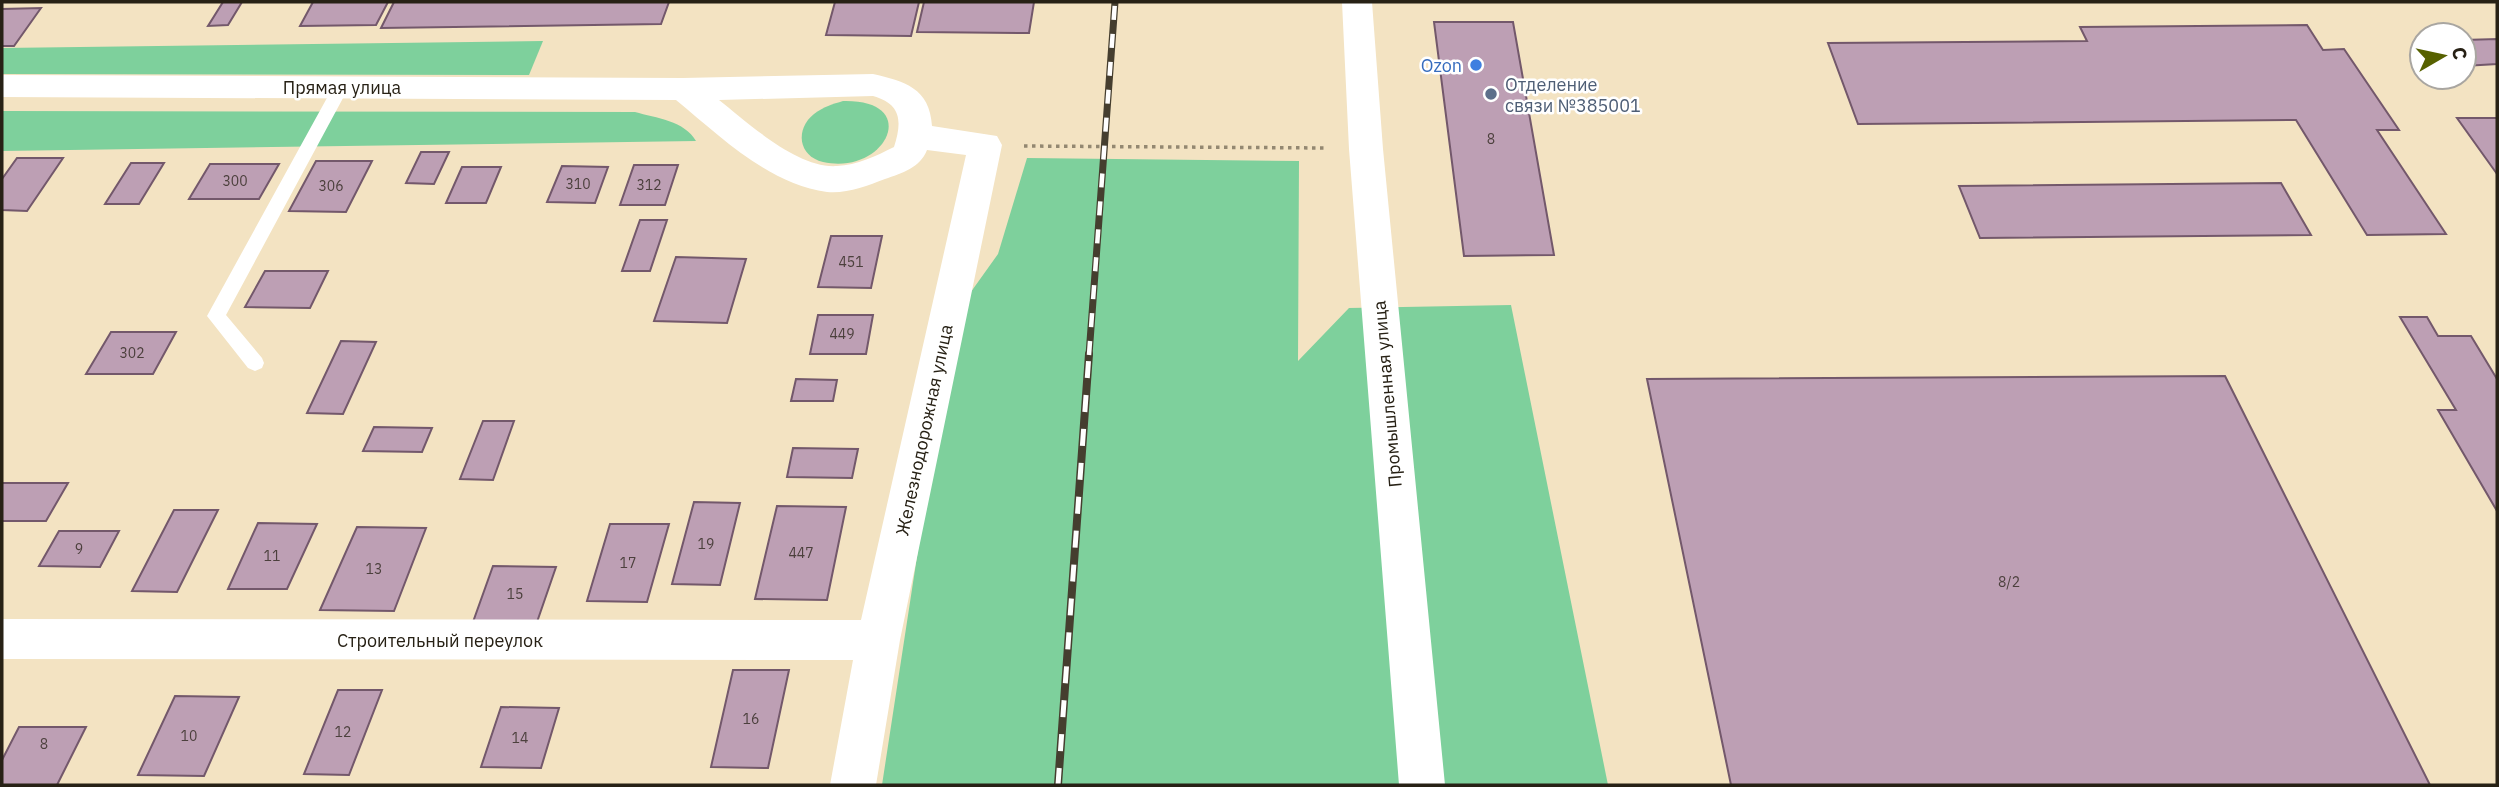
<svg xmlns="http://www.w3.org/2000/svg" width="2499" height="787" font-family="'IBM Plex Sans',sans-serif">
<rect width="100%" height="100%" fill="#f3e3c2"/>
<g fill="#7ed09c">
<path d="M 543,41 L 529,75 L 2,74 L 2,48 Z"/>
<path d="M 843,101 C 923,99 886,176 823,162 C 798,156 795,129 814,114 C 823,107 833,104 843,101 Z"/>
<path d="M 2,111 L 635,112 C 656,118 685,121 696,141 L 2,151 Z"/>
<path d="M 1027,158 L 1299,161 L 1298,361 L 1349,308 L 1511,305 L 1608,785 L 882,785 L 920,537 L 968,296 L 998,254 Z"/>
</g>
<g fill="#bd9fb4" stroke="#73586b" stroke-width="2">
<path d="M 223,2 L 242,2 L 228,25 L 208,26 Z"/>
<path d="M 313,2 L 388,2 L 376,25 L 300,26 Z"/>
<path d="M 394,2 L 669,2 L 661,24 L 381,28 Z"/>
<path d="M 835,2 L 919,2 L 911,36 L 826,35 Z"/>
<path d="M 924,2 L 1034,2 L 1029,33 L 917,32 Z"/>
<path d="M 41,8 L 14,46 L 2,46 L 2,9 Z"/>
<path d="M 1434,22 L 1513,22 L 1554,255 L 1464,256 Z"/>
<path d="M 2307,25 L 2323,50 L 2344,49 L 2399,130 L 2377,130 L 2446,234 L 2367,235 L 2296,120 L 1858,124 L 1828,43 L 2087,41 L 2080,27 Z"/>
<path d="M 2497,39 L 2497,64 L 2464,66 L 2464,40 Z"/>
<path d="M 2457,118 L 2497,118 L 2497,174 Z"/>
<path d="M 421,152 L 449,152 L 434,184 L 406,183 Z"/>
<path d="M 17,158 L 63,158 L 27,211 L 2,210 L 2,179 Z"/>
<path d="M 316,161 L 372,161 L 346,212 L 289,211 Z"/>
<path d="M 131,163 L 164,163 L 139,204 L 105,204 Z"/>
<path d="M 210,164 L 279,164 L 259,199 L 189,199 Z"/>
<path d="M 634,165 L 678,165 L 665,205 L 620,205 Z"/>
<path d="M 562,166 L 608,167 L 595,203 L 547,202 Z"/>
<path d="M 462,167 L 501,167 L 486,203 L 446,203 Z"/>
<path d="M 2281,183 L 2311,235 L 1980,238 L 1959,186 Z"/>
<path d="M 640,220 L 667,220 L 650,271 L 622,271 Z"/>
<path d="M 831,236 L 882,236 L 871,288 L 818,287 Z"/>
<path d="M 676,257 L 746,259 L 727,323 L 654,321 Z"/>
<path d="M 265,271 L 328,271 L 310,308 L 245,307 Z"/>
<path d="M 818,315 L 873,315 L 866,354 L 810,354 Z"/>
<path d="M 2400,317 L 2427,317 L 2438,336 L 2471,336 L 2497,379 L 2497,511 L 2438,410 L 2456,410 Z"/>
<path d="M 111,332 L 176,332 L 153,374 L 86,374 Z"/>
<path d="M 341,341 L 376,342 L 343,414 L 307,413 Z"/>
<path d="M 2225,376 L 2430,785 L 1731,785 L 1647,379 Z"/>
<path d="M 796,379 L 837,380 L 833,401 L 791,401 Z"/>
<path d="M 483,421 L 514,421 L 493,480 L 460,479 Z"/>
<path d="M 374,427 L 432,428 L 422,452 L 363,451 Z"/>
<path d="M 793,448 L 858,449 L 852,478 L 787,477 Z"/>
<path d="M 2,483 L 68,483 L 46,521 L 2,521 Z"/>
<path d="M 694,502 L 740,503 L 720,585 L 672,584 Z"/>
<path d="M 777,506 L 846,507 L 827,600 L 755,599 Z"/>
<path d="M 174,510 L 218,510 L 177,592 L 132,591 Z"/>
<path d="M 258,523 L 317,524 L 287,589 L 228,589 Z"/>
<path d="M 610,524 L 669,524 L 647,602 L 587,601 Z"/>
<path d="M 357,527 L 426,528 L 394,611 L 320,610 Z"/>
<path d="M 59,531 L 119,531 L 100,567 L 39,566 Z"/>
<path d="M 493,566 L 556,567 L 537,622 L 473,622 Z"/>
<path d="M 733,670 L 789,670 L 768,768 L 711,767 Z"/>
<path d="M 338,690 L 382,690 L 349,775 L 304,774 Z"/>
<path d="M 175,696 L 239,697 L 204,776 L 138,775 Z"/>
<path d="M 501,707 L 559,708 L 541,768 L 481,767 Z"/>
<path d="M 19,727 L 86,727 L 57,785 L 2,785 L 2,760 Z"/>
</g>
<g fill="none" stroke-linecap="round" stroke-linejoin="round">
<path stroke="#938871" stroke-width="3.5" stroke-dasharray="3.5 4.5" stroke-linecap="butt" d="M 1024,146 L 1326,148"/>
<path fill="#fff" fill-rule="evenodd" d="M 341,81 L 349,87 L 226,315 L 262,358 L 264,363 L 262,368 L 255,371 L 248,368 L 207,316 L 333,87 Z"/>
<g fill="#fff" fill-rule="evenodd">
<path d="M 1342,2 L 1372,2 L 1383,149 L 1445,785 L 1399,785 L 1349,149 Z"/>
<path d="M 873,74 C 904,81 930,88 932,126 L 997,136 L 1002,145 L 900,640 L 876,785 L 830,785 L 853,660 L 2,659 L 2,619 L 861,620 L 966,155 L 927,150 C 920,168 902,173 885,179 C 867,186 846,194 827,192 C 768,184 720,136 676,100 L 2,97 L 2,75 L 683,78 ZM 873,96 C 902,104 902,122 894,147 C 876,156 857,165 837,166 C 798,169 748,123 719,100 Z"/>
</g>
<defs>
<path id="rail-far1" d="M 1089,355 L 1115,2"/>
<path id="rail" d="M 1058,785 L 1089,354"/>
</defs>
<use href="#rail-far1" stroke="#453e2f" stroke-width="7"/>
<use href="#rail" stroke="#453e2f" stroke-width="8"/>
<use href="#rail-far1" stroke="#fff" stroke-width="4.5" stroke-dasharray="14" stroke-linecap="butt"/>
<use href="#rail" stroke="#fff" stroke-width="5" stroke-dasharray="17" stroke-linecap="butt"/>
</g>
<circle fill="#3f7fe0" stroke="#fff" stroke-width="2.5" cx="1476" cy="65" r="7"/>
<circle fill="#5c6f8a" stroke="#fff" stroke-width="2.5" cx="1491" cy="94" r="7"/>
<g text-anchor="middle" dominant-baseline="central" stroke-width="5" stroke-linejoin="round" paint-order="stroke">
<g font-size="14" fill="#4c403d">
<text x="1491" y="139">8</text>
<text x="235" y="181">300</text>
<text x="578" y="184">310</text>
<text x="649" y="185">312</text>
<text x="331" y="186">306</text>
<text x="851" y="262">451</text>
<text x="842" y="334">449</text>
<text x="132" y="353">302</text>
<text x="706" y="544">19</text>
<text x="79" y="549">9</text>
<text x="801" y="553">447</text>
<text x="272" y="556">11</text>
<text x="628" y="563">17</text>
<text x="374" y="569">13</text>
<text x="2009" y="582">8/2</text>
<text x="515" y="594">15</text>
<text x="751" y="719">16</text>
<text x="343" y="732">12</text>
<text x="189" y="736">10</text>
<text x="520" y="738">14</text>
<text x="44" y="744">8</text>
</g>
<g font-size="18" fill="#366cbe" stroke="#fff" text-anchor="end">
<text x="1462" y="65">Ozon</text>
</g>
<g font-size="18" fill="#4e5e75" stroke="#fff" text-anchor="start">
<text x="1505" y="84">Отделение<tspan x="1505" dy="21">связи №385001</tspan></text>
</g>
<g font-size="18" fill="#272115" stroke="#fff">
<text x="342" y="87">Прямая улица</text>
<text transform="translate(1387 394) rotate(-95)">Промышленная улица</text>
<text transform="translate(924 430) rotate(-78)">Железнодорожная улица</text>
<text x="440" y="640">Строительный переулок</text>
</g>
</g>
<rect width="2499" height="787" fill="none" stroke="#272115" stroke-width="7"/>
<g transform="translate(2443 56) rotate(81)"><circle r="33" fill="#ffffff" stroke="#a9a6a1" stroke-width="2"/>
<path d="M0-5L12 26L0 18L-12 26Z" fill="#576100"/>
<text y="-10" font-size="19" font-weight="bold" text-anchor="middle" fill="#272115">С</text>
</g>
</svg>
